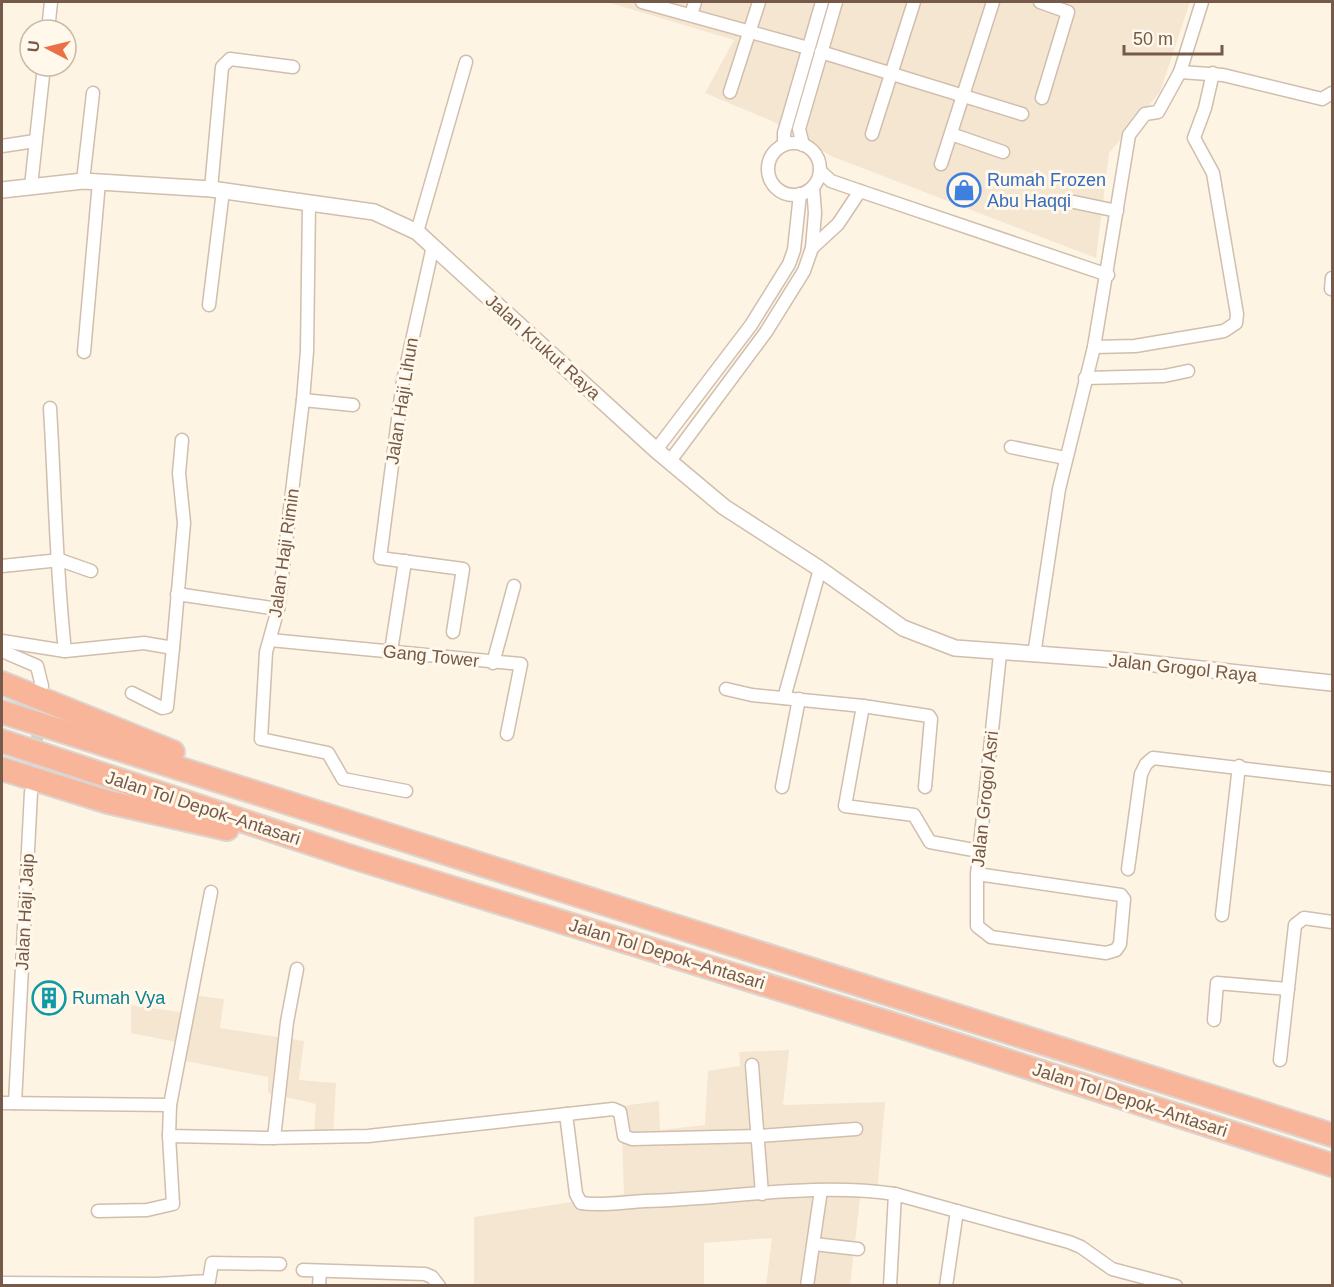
<svg xmlns="http://www.w3.org/2000/svg" width="1334" height="1287" font-family="Helvetica,sans-serif">
<rect width="100%" height="100%" fill="#fdf4e4"/>
<g fill="#f5e6d2">
<path d="M 607,2 L 1190,2 L 1160,92 L 1109,153 L 1096,258 L 831,156 L 772,121 L 705,93 L 734,40 Z"/>
<path d="M 191,995 L 224,999 L 220,1028 L 304,1041 L 299,1080 L 336,1083 L 333,1135 L 314,1135 L 316,1104 L 268,1093 L 268,1077 L 175,1059 L 181,1043 L 131,1033 L 131,1005 L 187,1013 Z"/>
<path d="M 789,1050 L 783,1105 L 885,1102 L 877,1194 L 861,1190 L 850,1285 L 766,1285 L 772,1238 L 704,1243 L 704,1285 L 474,1286 L 474,1217 L 624,1194 L 621,1106 L 659,1101 L 660,1130 L 705,1125 L 708,1071 L 740,1066 L 739,1052 Z"/>
</g>
<g fill="none" stroke-linecap="round" stroke-linejoin="round">
<path stroke="#dbcebd" stroke-width="12" stroke-dasharray="12 6" stroke-linecap="butt" d="M 32,783 L 39,720"/>
<defs>
<g id="minor">
<path d="M 642,2 L 808,48"/>
<path d="M 1040,2 L 1068,12 L 1042,98"/>
<path d="M 691,15 L 695,2"/>
<path d="M 48,30 L 51,2"/>
<path d="M 821,52 L 1022,114"/>
<path d="M 1180,72 L 1223,75 L 1322,99 L 1332,93"/>
<path d="M 730,92 L 759,2"/>
<path d="M 872,134 L 914,2"/>
<path d="M 951,134 L 1003,152"/>
<circle cx="794" cy="169" r="26"/>
<path d="M 784,145 L 784,133 L 822,2"/>
<path d="M 803,145 L 799,129 L 836,2"/>
<path d="M 2,146 L 35,141"/>
<path d="M 941,164 L 993,2"/>
<path d="M 820,171 L 831,181 L 860,191 L 1108,275"/>
<path d="M 83,181 L 93,93"/>
<path d="M 31,186 L 44,66"/>
<path d="M 211,189 L 222,67 L 230,59 L 293,67"/>
<path d="M 1074,202 L 1117,211"/>
<path d="M 309,203 L 307,351 L 303,400 L 278,609 L 266,652 L 261,739 L 328,753 L 343,779 L 406,791"/>
<path d="M 417,232 L 466,62"/>
<path d="M 433,246 L 403,381 L 380,558 L 463,569 L 453,632"/>
<path d="M 812,248 L 838,224 L 860,191"/>
<path d="M 1331,289 L 1332,278"/>
<path d="M 209,305 L 223,191"/>
<path d="M 1094,347 L 1135,346 L 1224,331 L 1236,323 L 1237,314 L 1213,173 L 1194,138 L 1205,108 L 1213,73"/>
<path d="M 84,352 L 99,182"/>
<path d="M 1085,378 L 1164,376 L 1188,371"/>
<path d="M 303,400 L 353,405"/>
<path d="M 50,408 C 55,489 56,571 65,651 L 144,643 L 173,648 L 184,523 L 179,473 L 182,440"/>
<path d="M 1011,447 L 1065,458"/>
<path d="M 656,450 L 751,325 L 789,264 L 794,250 L 800,194"/>
<path d="M 670,461 L 766,332 L 804,271 L 812,248 L 815,213 L 813,187"/>
<path d="M 2,566 L 60,560 L 91,571"/>
<path d="M 177,594 L 278,609"/>
<path d="M 270,640 L 521,664 L 507,734"/>
<path d="M 2,641 L 65,651"/>
<path d="M 2,651 L 37,666 L 42,686"/>
<path d="M 391,651 L 405,561"/>
<path d="M 1034,655 L 1059,489 L 1094,347 L 1129,135 L 1145,114 L 1158,112 L 1180,72 L 1202,2"/>
<path d="M 493,663 L 514,586"/>
<path d="M 726,689 L 752,695 L 863,706 L 929,716 L 931,719 L 925,787"/>
<path d="M 132,693 L 162,708 L 167,707 L 173,648"/>
<path d="M 784,698 L 820,569"/>
<path d="M 863,706 L 845,806 L 914,815 L 930,842 L 979,851"/>
<path d="M 782,787 L 799,699"/>
<path d="M 1128,869 L 1141,774 L 1146,764 L 1153,758 L 1332,779"/>
<path d="M 977,874 L 1121,895 L 1124,899 L 1120,944 L 1116,950 L 1106,953 L 991,937 L 977,926 L 977,874 L 1000,654"/>
<path d="M 211,892 L 170,1105 L 169,1136 L 265,1138 L 368,1136 L 613,1109 L 620,1112 L 624,1136 L 632,1139 L 759,1136 L 856,1129"/>
<path d="M 1222,915 L 1239,766"/>
<path d="M 1214,1020 L 1217,983 L 1288,989"/>
<path d="M 1280,1060 L 1295,925 L 1304,918 L 1332,922"/>
<path d="M 752,1065 L 762,1194"/>
<path d="M 2,1103 L 170,1105"/>
<path d="M 15,1103 L 31,792"/>
<path d="M 566,1114 L 576,1194 L 581,1203 C 602,1206 624,1202 645,1201 C 728,1199 813,1182 895,1194 L 1069,1242 L 1081,1247 L 1112,1269 L 1176,1286"/>
<path d="M 274,1138 L 287,1022 L 297,969"/>
<path d="M 98,1211 L 147,1210 L 173,1204 L 169,1136"/>
<path d="M 814,1244 L 858,1249"/>
<path d="M 303,1270 L 425,1274 L 432,1277 L 439,1286"/>
<path d="M 2,1283 L 156,1284 L 209,1281 L 212,1263 L 280,1264"/>
<path d="M 319,1286 L 320,1272"/>
<path d="M 807,1286 L 821,1190"/>
<path d="M 890,1286 L 895,1194"/>
<path d="M 946,1286 L 957,1211"/>
</g>
<path id="tertiary" d="M 2,190 L 83,181 L 211,189 L 374,212 L 417,232 L 656,450 L 724,507 L 820,569 L 903,628 L 955,648 L 1118,660 L 1332,683"/>
<g id="motorway">
<path d="M 2,683 L 173,752"/>
<path d="M 2,712 L 1332,1135"/>
<path d="M 2,741 L 352,857 L 899,1026 L 1332,1165"/>
<path d="M 2,769 L 108,802 L 227,829"/>
</g>
</defs>
<use href="#minor" stroke="#d1bead" stroke-width="15"/>
<use href="#tertiary" stroke="#d1bead" stroke-width="18"/>
<use href="#motorway" stroke="#dbd4d0" stroke-width="26"/>
<use href="#minor" stroke="#fff" stroke-width="12"/>
<use href="#tertiary" stroke="#fff" stroke-width="15"/>
<use href="#motorway" stroke="#f8b599" stroke-width="22"/>
</g>
<defs>
<symbol id="shop-ring" viewBox="-11 -11 22 22"><circle r="9.5" fill="#fff8eb" stroke="#3f7fe0" stroke-width="1.5"/><path d="M-5-2.5h2.3a2.7 3.5 0 0 1 5.4 0H5L5.5 6h-11ZM-1.5-2.5h3a1.5 2.3 0 0 0-3 0Z" fill="#3f7fe0"/></symbol>
<symbol id="building-ring" viewBox="-11 -11 22 22"><circle r="9.5" fill="#fff8eb" stroke="#0f9aa8" stroke-width="1.5"/><path d="M-4-6H4V6H1V3H-1V6H-4ZM-2.5-4.3h1.7v1.8h-1.7ZM.8-4.3h1.7v1.8H.8ZM-2.5-1h1.7V.8h-1.7ZM.8-1h1.7V.8H.8Z" fill="#0f9aa8"/></symbol>
</defs>
<g fill-rule="evenodd">
<use href="#shop-ring" x="945" y="171" width="38" height="38"/>
<use href="#building-ring" x="30" y="979" width="38" height="38"/>
</g>
<g text-anchor="middle" dominant-baseline="central" stroke-width="6" stroke-linejoin="round" paint-order="stroke">
<g font-size="18" fill="#366cbe" stroke="#fff8eb" text-anchor="start">
<text x="987" y="180">Rumah Frozen<tspan x="987" dy="21">Abu Haqqi</tspan></text>
</g>
<g font-size="18" fill="#765a49" stroke="#fff8eb">
<text transform="translate(543 347) rotate(42)">Jalan Krukut Raya</text>
<text transform="translate(402 401) rotate(-81)">Jalan Haji Lihun</text>
<text transform="translate(284 553) rotate(-82)">Jalan Haji Rimin</text>
<text transform="translate(431 656) rotate(6)">Gang Tower</text>
<text transform="translate(1183 668) rotate(6)">Jalan Grogol Raya</text>
<text transform="translate(985 799) rotate(-84)">Jalan Grogol Asri</text>
<text transform="translate(203 808) rotate(18)">Jalan Tol Depok–Antasari</text>
<text transform="translate(25 912) rotate(-87)">Jalan Haji Jaip</text>
<text transform="translate(667 954) rotate(17)">Jalan Tol Depok–Antasari</text>
<text transform="translate(1130 1100) rotate(18)">Jalan Tol Depok–Antasari</text>
</g>
<g font-size="18" fill="#0d838f" stroke="#fff8eb" text-anchor="start">
<text x="72" y="998">Rumah Vya</text>
</g>
</g>
<rect width="1334" height="1287" fill="none" stroke="#765a49" stroke-width="6"/>
<g transform="translate(48 48) rotate(277)"><circle r="28" fill="#fff8eb" stroke="#c8b9aa" stroke-width="1.5"/>
<path d="M0-4.5L10 22L0 15L-10 22Z" fill="#ea7046"/>
<text y="-9" font-size="16" font-weight="bold" text-anchor="middle" fill="#765a49">U</text>
</g>
<path d="M1124 45v9h98v-9" fill="none" stroke="#765a49" stroke-width="3"/>
<text x="1133" y="45" font-size="18" fill="#765a49" stroke="#fff8eb" stroke-width="4.5" paint-order="stroke">50 m</text>
</svg>
